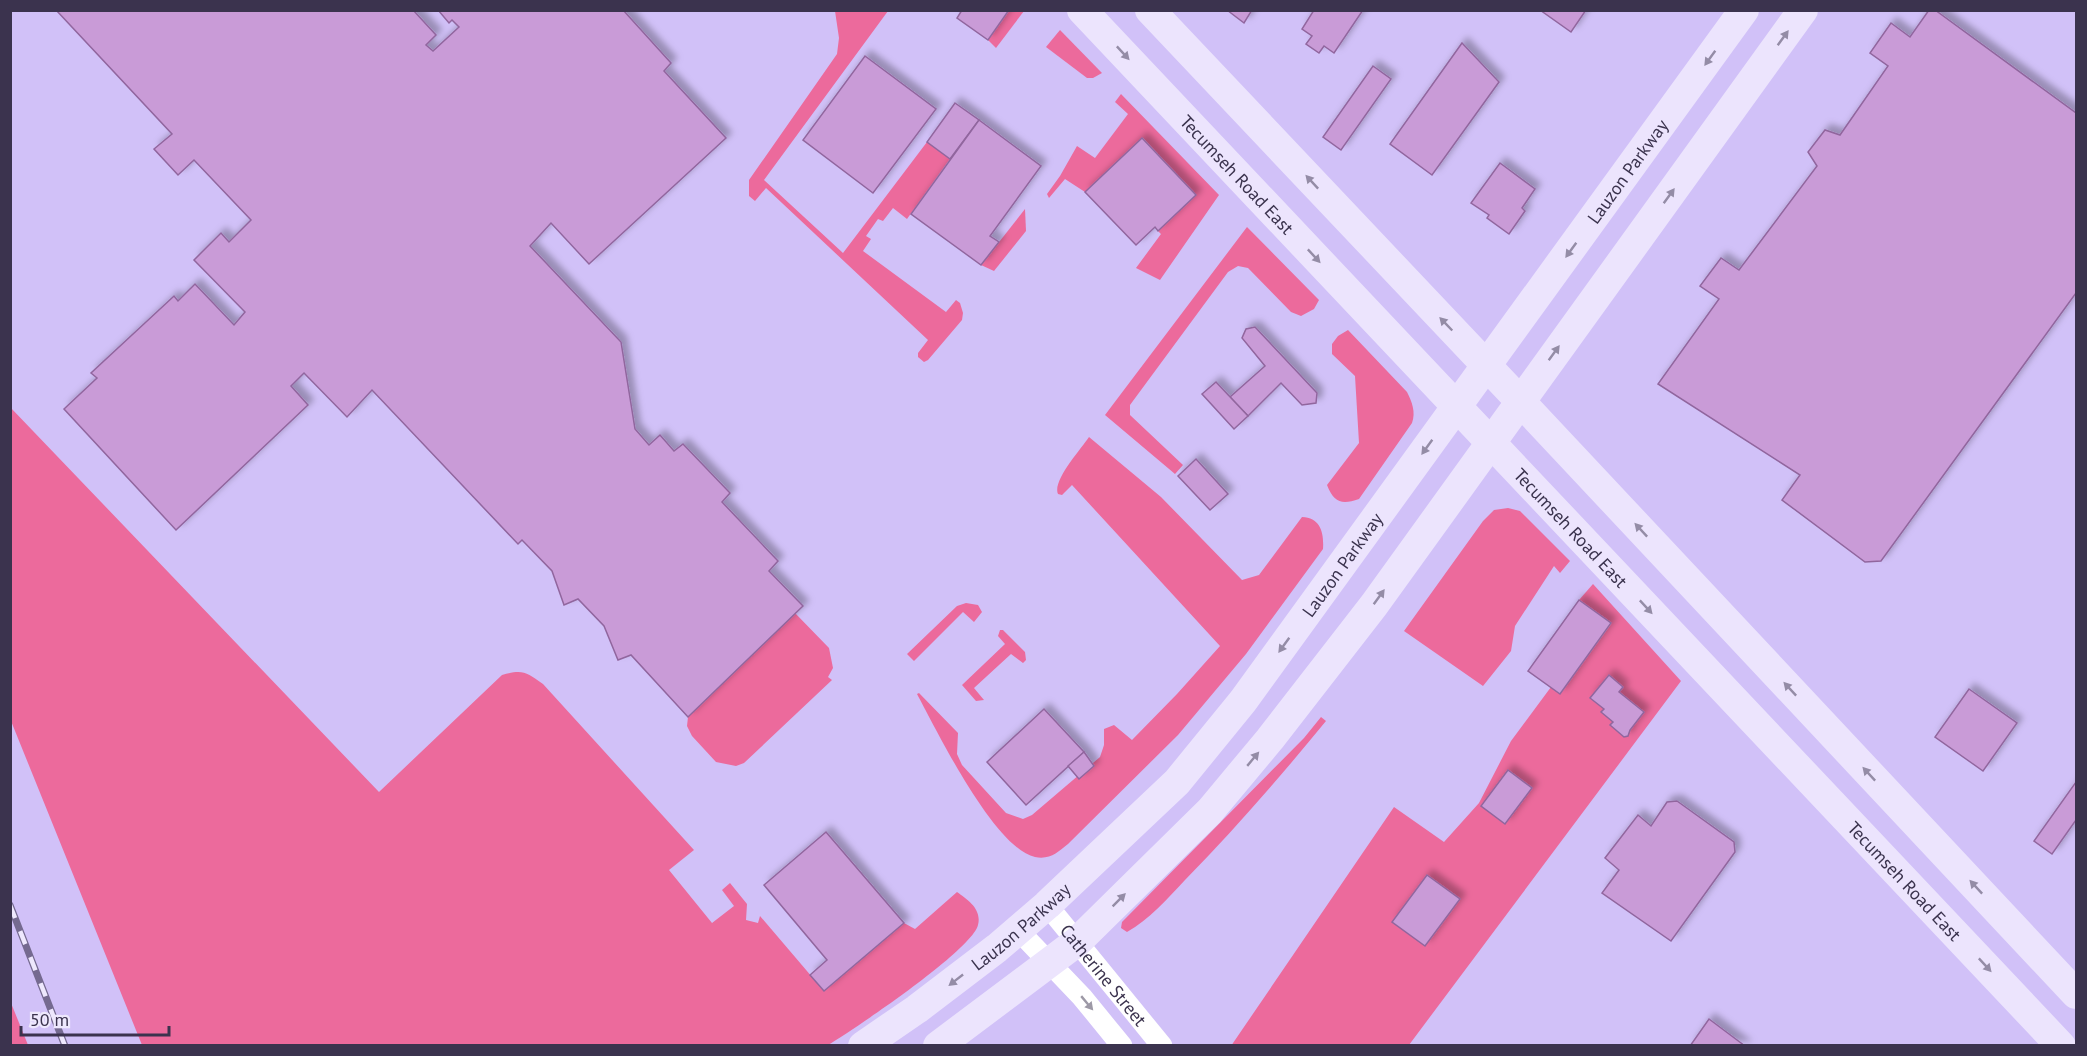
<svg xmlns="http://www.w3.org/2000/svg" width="2087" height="1056" font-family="'PT Sans',sans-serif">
<defs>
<filter id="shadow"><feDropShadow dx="5.5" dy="-5.5" stdDeviation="3" flood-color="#0004"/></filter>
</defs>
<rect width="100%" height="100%" fill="#d1c1f8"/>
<g fill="#ec6a9c">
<path d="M 835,11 L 888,11 L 764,180 L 843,253 L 927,142 L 950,159 L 907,219 L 893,208 L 883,221 L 878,219 L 866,236 L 871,239 L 863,251 L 946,312 L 956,300 L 960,303 L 963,313 L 962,320 L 928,360 L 924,362 L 918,357 L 918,353 L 928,340 L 766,188 L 755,201 L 749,196 L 749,180 L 837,54 L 839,38 Z"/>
<path d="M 1009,11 L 1024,11 L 996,48 L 988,40 Z"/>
<path d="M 1060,30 L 1102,73 L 1093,78 L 1087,78 L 1046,47 Z"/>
<path d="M 1121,94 L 1219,195 L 1160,280 L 1136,268 L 1161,234 L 1158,231 L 1196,195 L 1143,138 L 1085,192 L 1065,179 L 1049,198 L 1047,194 L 1060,176 L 1077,146 L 1095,158 L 1128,114 L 1115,102 Z"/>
<path d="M 1025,209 L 1026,231 L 994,271 L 981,265 Z"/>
<path d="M 1247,227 L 1319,300 L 1314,309 L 1301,316 L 1291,312 L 1248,268 L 1238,266 L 1228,272 L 1130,405 L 1130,415 L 1183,465 L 1175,474 L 1105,415 Z"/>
<path d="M 1348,330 L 1407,392 C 1412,402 1416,412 1412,423 L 1359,499 C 1342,505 1334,503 1327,485 L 1359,443 L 1355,376 L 1332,354 L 1332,344 L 1338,336 Z"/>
<path d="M 10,407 L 379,792 L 502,675 C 523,669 526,672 543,684 L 694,850 L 669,870 L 712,923 L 734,906 L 722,890 L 730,883 L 747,904 L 746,920 L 758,923 L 760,916 L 824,991 L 904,923 L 915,929 L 957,892 C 968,900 982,909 978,925 C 972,950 855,1029 828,1045 L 142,1045 L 11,721 Z"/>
<path d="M 1089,437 L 1161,497 L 1242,580 L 1259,575 L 1302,517 C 1321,518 1324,533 1323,549 L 1246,654 L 1178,735 L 1068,844 C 1058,852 1050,860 1035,857 C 994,848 937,731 917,694 L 919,693 L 958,733 L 957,754 L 962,765 L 1006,813 L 1023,819 L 1032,815 L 1100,757 L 1104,745 L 1104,729 L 1114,725 L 1132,740 L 1177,694 L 1220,646 L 1072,485 L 1062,495 L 1058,494 C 1052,481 1081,449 1089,437 Z"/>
<path d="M 1508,508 L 1520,511 L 1570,561 L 1560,573 L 1554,566 L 1515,626 L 1511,651 L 1483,686 L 1404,631 L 1483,521 L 1494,510 Z"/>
<path d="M 1593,584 L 1681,681 L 1409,1045 L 1231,1046 L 1394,807 L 1444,842 L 1479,803 L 1511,741 L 1551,687 L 1560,694 L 1611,624 L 1579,600 Z"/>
<path d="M 966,603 L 978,605 L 982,612 L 974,622 L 963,612 L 914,661 L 907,654 L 957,606 Z"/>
<path d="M 795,613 L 829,648 L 833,668 L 828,677 L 832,680 L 744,763 L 736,766 L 716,762 L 692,736 L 687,726 L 688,717 Z"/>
<path d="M 1000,630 L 1003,630 L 1025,652 L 1026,660 L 1023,663 L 1011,654 L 974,688 L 984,700 L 976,701 L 962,685 L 1005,644 L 998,636 Z"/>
<path d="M 1321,717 L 1326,721 C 1281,776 1235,829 1185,880 C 1168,898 1149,920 1127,932 L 1121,928 L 1122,922 L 1304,738 Z"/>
<path d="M 10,1003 L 11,1003 L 28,1045 L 11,1045 Z"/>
</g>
<g fill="#c99bd7" stroke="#91669e" stroke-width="1.5" filter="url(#shadow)">
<path d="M 56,10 L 413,10 L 436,35 L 426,45 L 433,51 L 459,27 L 452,20 L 449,23 L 438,10 L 623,10 L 671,63 L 664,71 L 726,138 L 589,264 L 551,223 L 530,246 L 621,342 L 635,429 L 649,445 L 660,435 L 674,451 L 683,444 L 730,493 L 722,502 L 778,561 L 769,571 L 803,606 L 688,717 L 631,655 L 618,660 L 604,626 L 578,599 L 564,605 L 552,571 L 522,540 L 518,544 L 372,390 L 347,417 L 304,373 L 291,386 L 308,405 L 176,530 L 64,409 L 97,378 L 91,373 L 174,296 L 178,301 L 195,284 L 234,325 L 245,312 L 194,260 L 221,233 L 229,242 L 251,220 L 194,160 L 178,175 L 154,149 L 172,134 Z"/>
<path d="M 962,10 L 1009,10 L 988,40 L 957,18 Z"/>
<path d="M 1227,10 L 1252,10 L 1244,23 Z"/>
<path d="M 1314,10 L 1363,10 L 1334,53 L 1324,46 L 1319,53 L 1306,44 L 1312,36 L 1302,29 Z"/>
<path d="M 1540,10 L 1586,10 L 1571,32 Z"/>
<path d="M 1929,10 L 1935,10 L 2076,113 L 2076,293 L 1881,561 L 1865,562 L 1782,500 L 1800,475 L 1658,384 L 1719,299 L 1700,286 L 1721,258 L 1739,270 L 1817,166 L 1808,152 L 1825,130 L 1840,135 L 1888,66 L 1870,53 L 1891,23 L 1910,37 Z"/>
<path d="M 1462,43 L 1499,82 L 1432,175 L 1390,144 Z"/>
<path d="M 865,56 L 936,109 L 873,193 L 803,140 Z"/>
<path d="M 1373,66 L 1391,79 L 1341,150 L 1323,137 Z"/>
<path d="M 955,103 L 979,120 L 950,159 L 927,142 Z"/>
<path d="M 979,120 L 1041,166 L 990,236 L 999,242 L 981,265 L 911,214 Z"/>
<path d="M 1142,138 L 1196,195 L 1158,231 L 1155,227 L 1136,245 L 1085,192 Z"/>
<path d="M 1500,163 L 1535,189 L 1522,208 L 1525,211 L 1509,234 L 1487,218 L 1489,215 L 1471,203 Z"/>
<path d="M 1255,327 L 1317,393 L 1316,403 L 1302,405 L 1281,383 L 1248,416 L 1230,397 L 1265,366 L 1242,338 L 1246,329 Z"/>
<path d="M 1216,382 L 1248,416 L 1234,429 L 1202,394 Z"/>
<path d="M 1196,459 L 1228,494 L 1210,510 L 1178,476 Z"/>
<path d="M 1579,600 L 1611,623 L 1560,694 L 1528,671 Z"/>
<path d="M 1609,675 L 1623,687 L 1619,692 L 1644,712 L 1630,730 L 1628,736 L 1624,737 L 1610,725 L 1613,722 L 1601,712 L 1604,709 L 1590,698 Z"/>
<path d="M 1969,689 L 2017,723 L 1983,771 L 1935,737 Z"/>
<path d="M 1044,709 L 1084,752 L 1026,805 L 987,762 Z"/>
<path d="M 1084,752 L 1094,766 L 1079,779 L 1068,766 Z"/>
<path d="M 1508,770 L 1532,788 L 1505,824 L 1481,806 Z"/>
<path d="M 2076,782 L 2076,820 L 2052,854 L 2034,841 Z"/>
<path d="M 1677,801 L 1734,842 L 1735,852 L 1671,941 L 1602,893 L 1619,870 L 1605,858 L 1638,815 L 1651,826 L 1667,802 Z"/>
<path d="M 826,832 L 904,923 L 824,991 L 810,975 L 827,960 L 764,885 Z"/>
<path d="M 1427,875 L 1460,899 L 1425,946 L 1392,922 Z"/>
<path d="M 1709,1019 L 1745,1046 L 1690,1046 Z"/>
</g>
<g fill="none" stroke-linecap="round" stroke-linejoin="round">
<g stroke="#fff" stroke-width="21">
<path id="s1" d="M 1047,905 L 1162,1046"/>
<path d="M 1018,930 L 1082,997 L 1122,1046"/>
</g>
<g stroke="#ece4fd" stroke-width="30">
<path id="s2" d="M 1082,10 L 2061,1046"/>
<path d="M 1150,10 L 1520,401 L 2076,994"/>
<path id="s3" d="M 863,1046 L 917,1009 L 997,948 L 1047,905 L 1177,782 L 1243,701 L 1744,10"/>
<path d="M 938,1046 L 1078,941 L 1210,811 L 1270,739 L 1374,605 L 1803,10"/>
</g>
<defs>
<path id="rail" d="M 10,905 L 65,1046"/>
</defs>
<use href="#rail" stroke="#756a90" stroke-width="7"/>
<use href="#rail" stroke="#eee8fd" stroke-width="4.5" stroke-dasharray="14" stroke-linecap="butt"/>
</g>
<defs><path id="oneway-solid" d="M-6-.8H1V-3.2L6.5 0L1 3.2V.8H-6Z" transform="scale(1.5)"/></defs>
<g fill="#948ca6">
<use href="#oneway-solid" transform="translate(1783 38) rotate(-54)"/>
<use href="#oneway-solid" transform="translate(1123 53) rotate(47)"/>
<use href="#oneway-solid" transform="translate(1710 58) rotate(126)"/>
<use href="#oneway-solid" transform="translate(1312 182) rotate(-133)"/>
<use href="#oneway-solid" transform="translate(1669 196) rotate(-54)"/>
<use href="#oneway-solid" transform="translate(1571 250) rotate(126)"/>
<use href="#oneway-solid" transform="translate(1314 256) rotate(47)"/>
<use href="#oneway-solid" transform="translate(1446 324) rotate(-134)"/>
<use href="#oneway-solid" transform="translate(1554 353) rotate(-54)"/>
<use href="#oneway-solid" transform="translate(1427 447) rotate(126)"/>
<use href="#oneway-solid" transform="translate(1641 530) rotate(-133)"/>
<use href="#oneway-solid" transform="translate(1379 597) rotate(-54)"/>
<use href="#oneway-solid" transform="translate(1646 607) rotate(47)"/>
<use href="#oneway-solid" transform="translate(1284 645) rotate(126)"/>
<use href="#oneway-solid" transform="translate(1790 689) rotate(-133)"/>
<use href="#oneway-solid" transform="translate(1253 759) rotate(-50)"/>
<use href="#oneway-solid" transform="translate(1869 774) rotate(-133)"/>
<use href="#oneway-solid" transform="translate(1976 887) rotate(-133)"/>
<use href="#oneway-solid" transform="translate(1119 900) rotate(-45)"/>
<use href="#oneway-solid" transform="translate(1985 965) rotate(47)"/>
<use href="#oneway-solid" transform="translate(956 980) rotate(142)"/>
</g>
<use fill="#9d99a6" href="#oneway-solid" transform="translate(1087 1003) rotate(50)"/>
<g text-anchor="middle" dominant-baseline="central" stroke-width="6" stroke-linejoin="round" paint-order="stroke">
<g font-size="18" fill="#3b334e" stroke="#eee8fd">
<text stroke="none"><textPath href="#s3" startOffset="1170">Lauzon Parkway</textPath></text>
<text stroke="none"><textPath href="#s2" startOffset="226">Tecumseh Road East</textPath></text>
<text stroke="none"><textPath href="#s2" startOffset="712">Tecumseh Road East</textPath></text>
<text stroke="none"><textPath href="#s3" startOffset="684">Lauzon Parkway</textPath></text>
<text stroke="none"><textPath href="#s2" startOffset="1198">Tecumseh Road East</textPath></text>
<text stroke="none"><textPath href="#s3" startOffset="198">Lauzon Parkway</textPath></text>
<text stroke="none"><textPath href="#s1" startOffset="90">Catherine Street</textPath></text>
</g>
</g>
<rect width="2087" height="1056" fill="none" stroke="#3b334e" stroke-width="24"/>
<path d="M21 1026v9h148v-9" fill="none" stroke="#3b334e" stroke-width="3"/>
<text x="30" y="1026" font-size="18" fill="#3b334e" stroke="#eee8fd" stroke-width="4.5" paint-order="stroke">50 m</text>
</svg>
